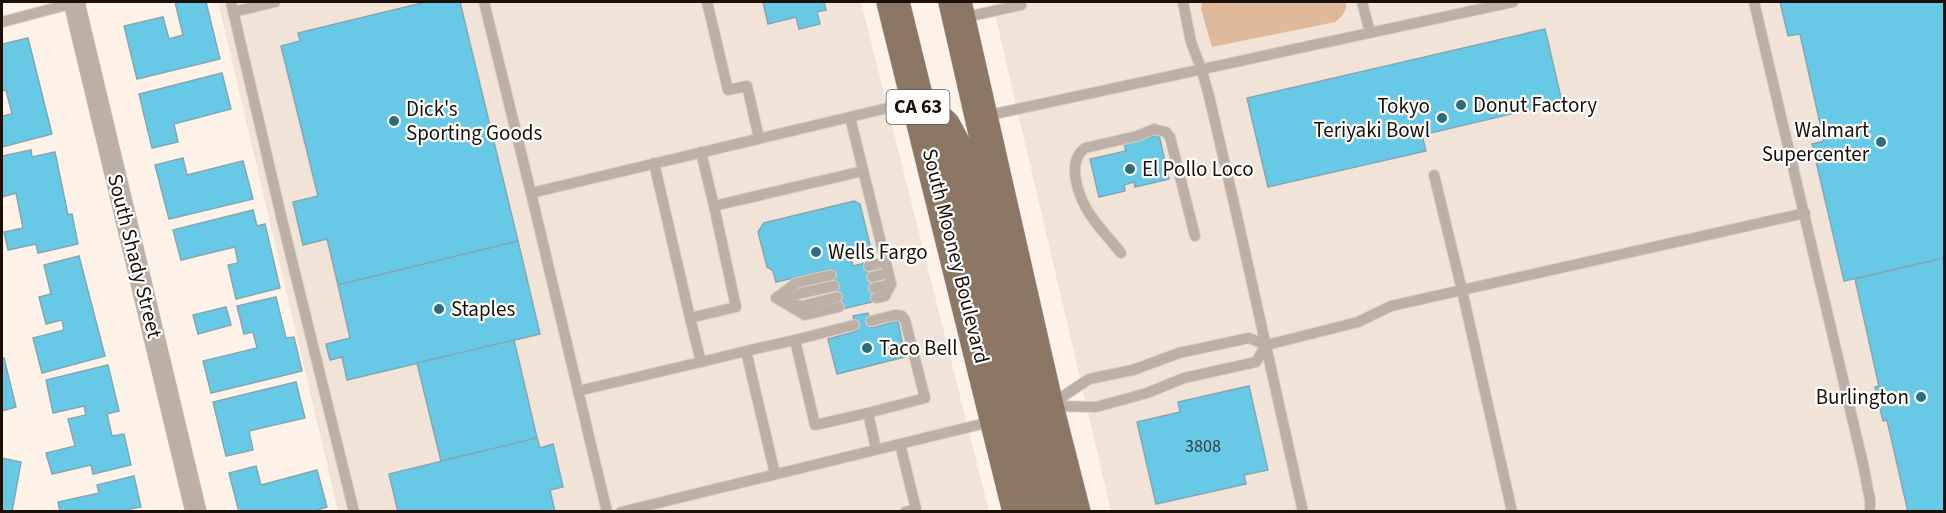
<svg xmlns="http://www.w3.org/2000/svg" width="1946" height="513" font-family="'Source Sans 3',sans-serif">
<rect width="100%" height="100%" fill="#fff3e9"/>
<g fill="#f1e3d7">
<path d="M 218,2 L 861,2 L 989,511 L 338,511 Z"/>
<path d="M 992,2 L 1944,2 L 1944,511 L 1111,511 Z"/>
</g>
<path fill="#dfb999" d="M 1202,2 L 1346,2 C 1347,11 1343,16 1335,22 L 1212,47 L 1201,9 Z"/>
<g fill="#68c9e6" stroke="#82a8b4" stroke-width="1.5">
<path d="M 175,2 L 206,2 L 220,59 L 137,79 L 124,26 L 163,17 L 169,39 L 183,35 Z"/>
<path d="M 426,2 L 460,2 L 518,241 L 338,285 L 327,239 L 303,245 L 293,202 L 318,196 L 281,46 L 300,41 L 298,33 Z"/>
<path d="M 763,2 L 824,2 L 826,10 L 817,12 L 820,24 L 799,29 L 796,17 L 768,24 Z"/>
<path d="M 1780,2 L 1944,2 L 1944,258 L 1844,281 L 1812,144 L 1824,141 L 1800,34 L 1788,36 Z"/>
<path d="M 1545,29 L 1562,102 L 1422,135 L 1426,151 L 1268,187 L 1247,98 Z"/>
<path d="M 28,38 L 52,134 L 2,147 L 2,116 L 12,114 L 6,90 L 2,91 L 2,44 Z"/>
<path d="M 222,73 L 231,109 L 174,124 L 178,142 L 152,148 L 139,94 Z"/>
<path d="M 1159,135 L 1169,179 L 1135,187 L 1134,182 L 1124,185 L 1125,191 L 1099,197 L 1090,159 L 1126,151 L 1124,143 Z"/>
<path d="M 31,150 L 32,157 L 55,152 L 68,215 L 72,214 L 78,244 L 38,253 L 36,244 L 8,250 L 4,232 L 23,228 L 16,193 L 2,197 L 2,156 Z"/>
<path d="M 183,158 L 187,175 L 243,161 L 253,199 L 169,219 L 155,165 Z"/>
<path d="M 854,201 L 860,204 L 871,249 L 866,256 L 851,260 L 853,266 L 866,263 L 876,301 L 842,309 L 832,269 L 776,282 L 773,271 L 767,267 L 758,232 L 764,223 Z"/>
<path d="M 253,210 L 257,226 L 265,224 L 280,288 L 236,299 L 228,265 L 238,263 L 235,247 L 181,260 L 173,230 Z"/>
<path d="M 518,241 L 540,334 L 347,380 L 342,357 L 330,360 L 326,344 L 350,338 L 338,285 Z"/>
<path d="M 79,256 L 105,356 L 42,373 L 33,338 L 64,330 L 62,320 L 46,324 L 39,297 L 51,294 L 44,265 Z"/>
<path d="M 1944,258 L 1944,512 L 1908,512 L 1887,420 L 1883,421 L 1875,387 L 1879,386 L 1855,279 Z"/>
<path d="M 276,297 L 286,338 L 294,337 L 302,371 L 211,393 L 203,361 L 257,348 L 253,332 L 244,334 L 237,306 Z"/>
<path d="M 226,307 L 231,325 L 198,334 L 193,315 Z"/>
<path d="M 868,313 L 872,328 L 898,321 L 905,357 L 837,374 L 828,339 L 857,331 L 853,316 Z"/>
<path d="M 514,340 L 537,438 L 441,461 L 417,363 Z"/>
<path d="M 4,358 L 16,407 L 2,411 L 2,359 Z"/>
<path d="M 108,365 L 119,411 L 107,414 L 112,436 L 124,434 L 131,465 L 93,474 L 91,465 L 52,474 L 46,453 L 75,446 L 68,419 L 86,415 L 84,406 L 53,413 L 46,380 Z"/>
<path d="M 296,382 L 305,418 L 249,431 L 253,450 L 226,456 L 213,402 Z"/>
<path d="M 1249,386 L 1268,470 L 1244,475 L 1246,484 L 1156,504 L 1137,422 L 1180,412 L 1178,402 Z"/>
<path d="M 537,438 L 540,448 L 553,444 L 563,487 L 550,490 L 555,512 L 398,512 L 389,474 Z"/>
<path d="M 2,458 L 21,462 L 12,512 L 2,512 Z"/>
<path d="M 256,466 L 261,485 L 317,470 L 327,507 L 310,512 L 239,512 L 229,473 Z"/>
<path d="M 134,476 L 141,507 L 130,509 L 130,512 L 60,512 L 58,502 L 99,493 L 97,485 Z"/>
</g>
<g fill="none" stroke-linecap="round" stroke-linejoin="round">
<defs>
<g id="service">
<path d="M 231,2 L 282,220 L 354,512"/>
<path d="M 484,2 L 531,193 L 913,102"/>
<path d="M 707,2 L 728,90 L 747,86 L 759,138"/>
<path d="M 1183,2 L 1191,42 L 1202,71 L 1209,96 L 1239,225 L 1303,512"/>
<path d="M 1362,2 L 1370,32"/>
<path d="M 1754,2 L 1863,464 L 1870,500 L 1870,512"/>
<path d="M 233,12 L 275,2"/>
<path d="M 962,18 L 1021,5 L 1021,2"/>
<path d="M 2,22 L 74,3"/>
<path d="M 985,116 L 1513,2"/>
<path d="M 850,117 L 891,284 L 885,296 L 876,298"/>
<path d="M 701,152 L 714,206 L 863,171"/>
<path d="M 654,163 L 690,318 L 736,307 L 714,206"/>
<path d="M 1434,175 L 1462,290 L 1512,512"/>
<path d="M 531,193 L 607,512"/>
<path d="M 1121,253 C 1110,239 1095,224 1086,208 C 1077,191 1067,161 1085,148 L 1137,136 L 1154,129 L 1166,132 L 1170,137 L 1195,236"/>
<path d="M 869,266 L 885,262"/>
<path d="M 872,277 L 888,273"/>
<path d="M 874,288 L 891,284"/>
<path d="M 776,298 L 805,315 L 839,307"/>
<path d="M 776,298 L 796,283 L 831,275"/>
<path d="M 779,298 L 834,286"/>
<path d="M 790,303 L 802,306 L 837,297"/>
<path d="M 690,318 L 701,362 L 746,351 L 775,474"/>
<path d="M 795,340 L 854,325"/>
<path d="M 746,351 L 795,340 L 815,425 L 868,413 L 876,449"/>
<path d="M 578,391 L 701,362"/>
<path d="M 1050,405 L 1089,379 L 1133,370 L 1179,353 L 1249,338 L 1266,345 L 1287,340 L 1358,322 L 1391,306 L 1805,213"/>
<path d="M 1052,406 L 1096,407 L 1147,393 L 1184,378 L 1256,362 L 1266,345"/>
<path d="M 868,413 L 925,398 L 905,320 L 902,316 L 895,315 L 871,321"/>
<path d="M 900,444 L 916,509 L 905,512"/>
<path d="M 621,512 L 994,421"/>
</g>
<path id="minor" d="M 74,2 L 196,512"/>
<g id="primary">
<path d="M 893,2 L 1019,512"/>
<path d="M 955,2 L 1047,406 L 1074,512"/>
<path d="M 918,102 L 944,126 L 957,150 L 1016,389 C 1023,401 1034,405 1047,406"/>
<path d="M 998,420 C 1008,420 1017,421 1024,429 C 1036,443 1043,492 1048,512"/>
</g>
</defs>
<use href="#service" stroke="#dacfc5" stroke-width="12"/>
<use href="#minor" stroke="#dacfc5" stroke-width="22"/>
<use href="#primary" stroke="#dacfc5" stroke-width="34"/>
<use href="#service" stroke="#bcb0a6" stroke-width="10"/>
<use href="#minor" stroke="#bcb0a6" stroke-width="21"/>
<use href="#primary" stroke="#8c7664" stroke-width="33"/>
</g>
<g fill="#2c6e81" stroke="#fff" stroke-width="2">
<circle cx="1461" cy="105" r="6"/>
<circle cx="1442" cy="118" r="6"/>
<circle cx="394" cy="121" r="6"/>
<circle cx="1881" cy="142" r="6"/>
<circle cx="1130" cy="169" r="6"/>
<circle cx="816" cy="252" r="6"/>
<circle cx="439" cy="309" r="6"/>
<circle cx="867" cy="348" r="6"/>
<circle cx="1921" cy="397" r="6"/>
</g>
<g text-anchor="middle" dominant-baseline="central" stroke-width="4.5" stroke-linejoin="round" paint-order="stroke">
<g font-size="18" fill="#2e3e40">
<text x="1203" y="446">3808</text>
</g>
<rect fill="#fff" stroke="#5f5852" stroke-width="1.5" x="886.5" y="90" width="63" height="34" rx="4.5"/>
<g font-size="20" font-weight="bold" fill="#1a1008">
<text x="918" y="107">CA 63</text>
</g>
<g font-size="21" fill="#1a1008" stroke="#fff" text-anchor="start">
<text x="1473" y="105">Donut Factory</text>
<text x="1430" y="106" text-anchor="end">Tokyo<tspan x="1430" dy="24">Teriyaki Bowl</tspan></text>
<text x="406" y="109">Dick's<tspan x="406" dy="24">Sporting Goods</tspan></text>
<text x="1869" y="130" text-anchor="end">Walmart<tspan x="1869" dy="24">Supercenter</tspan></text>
<text x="1142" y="169">El Pollo Loco</text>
<text x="828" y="252">Wells Fargo</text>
<text x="451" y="309">Staples</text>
<text x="879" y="348">Taco Bell</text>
<text x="1909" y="397" text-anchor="end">Burlington</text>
</g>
<g font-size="21" fill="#1a1008" stroke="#fff">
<text transform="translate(135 256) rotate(76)">South Shady Street</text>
<text transform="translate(956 256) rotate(76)">South Mooney Boulevard</text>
</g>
</g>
<rect width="1946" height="513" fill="none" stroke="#1a1008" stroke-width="6"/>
</svg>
